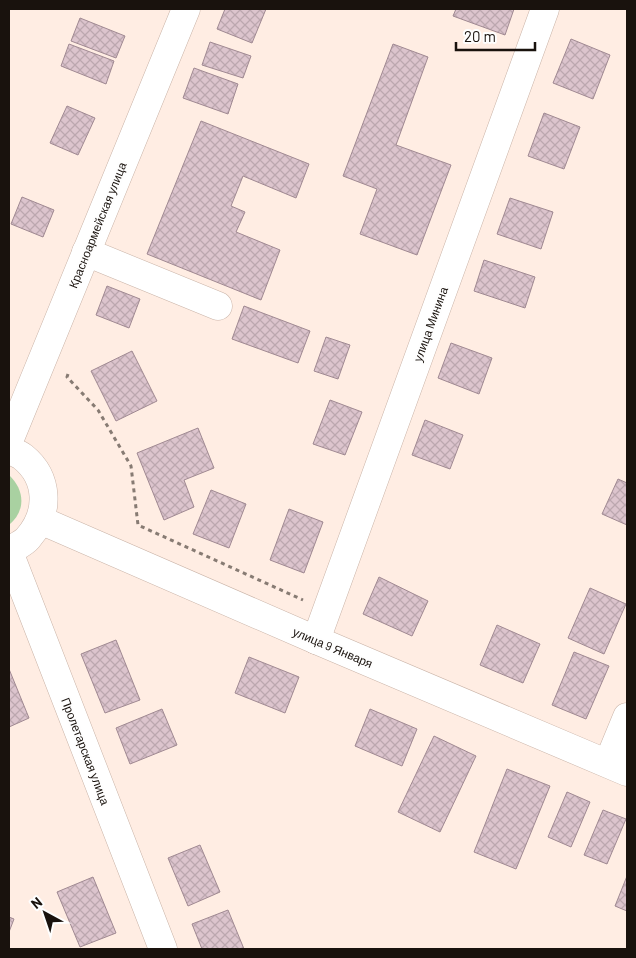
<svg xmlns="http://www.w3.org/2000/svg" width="636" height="958" font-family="Barlow,sans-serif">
<defs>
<pattern id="building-cross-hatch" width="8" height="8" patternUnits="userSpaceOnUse" patternTransform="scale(1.25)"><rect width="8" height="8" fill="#dcc4cd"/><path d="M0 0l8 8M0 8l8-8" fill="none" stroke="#bca7af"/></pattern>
</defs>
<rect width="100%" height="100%" fill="#ffede3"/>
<path fill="#a9d1a1" d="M 9,475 C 25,490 26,511 9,525 Z"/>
<g fill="url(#building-cross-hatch)" stroke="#a08992">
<path d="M 225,9 L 266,9 L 252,43 L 217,29 Z"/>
<path d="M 456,9 L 514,9 L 505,35 L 453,16 Z"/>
<path d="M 80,18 L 125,36 L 116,58 L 71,41 Z"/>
<path d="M 571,39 L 610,55 L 593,99 L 553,83 Z"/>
<path d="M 210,42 L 251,56 L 243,78 L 202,65 Z"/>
<path d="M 69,44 L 114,61 L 106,84 L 61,66 Z"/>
<path d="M 393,44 L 428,57 L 396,145 L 451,165 L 417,255 L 360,234 L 377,189 L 343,176 Z"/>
<path d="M 194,68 L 238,84 L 228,114 L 183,98 Z"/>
<path d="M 67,106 L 95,118 L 78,155 L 50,143 Z"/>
<path d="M 544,113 L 580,127 L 564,169 L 528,156 Z"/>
<path d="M 201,121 L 309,164 L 296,198 L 243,176 L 231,206 L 245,212 L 236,232 L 280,250 L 261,300 L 147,254 Z"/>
<path d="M 22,197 L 54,210 L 43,237 L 11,224 Z"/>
<path d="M 510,198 L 553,212 L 541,249 L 497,234 Z"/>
<path d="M 484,260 L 535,277 L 525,308 L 474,291 Z"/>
<path d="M 107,286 L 140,299 L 129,328 L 96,315 Z"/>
<path d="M 244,306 L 310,331 L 298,363 L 232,339 Z"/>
<path d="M 326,337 L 350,345 L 338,379 L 314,371 Z"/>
<path d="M 451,343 L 492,358 L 479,394 L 438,378 Z"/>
<path d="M 132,351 L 157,401 L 116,421 L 91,371 Z"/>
<path d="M 330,400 L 362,412 L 345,455 L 313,444 Z"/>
<path d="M 425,420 L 463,435 L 450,469 L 412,455 Z"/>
<path d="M 198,428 L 214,468 L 184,480 L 194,507 L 164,520 L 137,453 Z"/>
<path d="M 618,479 L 627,483 L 627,525 L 602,514 Z"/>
<path d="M 211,490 L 246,504 L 229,548 L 193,534 Z"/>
<path d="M 289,509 L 323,522 L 304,573 L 270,560 Z"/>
<path d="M 379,577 L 428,601 L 412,636 L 363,614 Z"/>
<path d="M 590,588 L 626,604 L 604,654 L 568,638 Z"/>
<path d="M 497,625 L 540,644 L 523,683 L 480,665 Z"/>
<path d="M 116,640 L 140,700 L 105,713 L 81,654 Z"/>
<path d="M 574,652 L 609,666 L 586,719 L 552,705 Z"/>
<path d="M 249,657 L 299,677 L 285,713 L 235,693 Z"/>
<path d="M 9,669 L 29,718 L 9,727 Z"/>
<path d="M 162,709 L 177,745 L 130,764 L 116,728 Z"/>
<path d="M 370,709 L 417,729 L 402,766 L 355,746 Z"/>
<path d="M 434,736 L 476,756 L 440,832 L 398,812 Z"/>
<path d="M 507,769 L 550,786 L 516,869 L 474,852 Z"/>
<path d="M 567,792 L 590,802 L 571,847 L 548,837 Z"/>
<path d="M 603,810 L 626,819 L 607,864 L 584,855 Z"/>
<path d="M 200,845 L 220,892 L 188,906 L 168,858 Z"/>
<path d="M 627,876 L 627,911 L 615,906 Z"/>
<path d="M 93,877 L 116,933 L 80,947 L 57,892 Z"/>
<path d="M 228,910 L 244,949 L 202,949 L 192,924 Z"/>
<path d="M 9,917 L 14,919 L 9,932 Z"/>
</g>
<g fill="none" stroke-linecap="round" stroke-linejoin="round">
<defs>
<g id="minor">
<path d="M 86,252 L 218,306"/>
<path d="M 9,441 L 186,9"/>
<path d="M 9,450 C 13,452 19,454 23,457 C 49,478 50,513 28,538 C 24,543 15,547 9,551"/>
<path d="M 40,520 L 316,640 L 627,772"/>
<path d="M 9,552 L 163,949"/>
<path d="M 316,640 L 545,9"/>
<path d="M 608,763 L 627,717"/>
</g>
</defs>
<use href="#minor" stroke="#cab4a8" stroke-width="29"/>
<path stroke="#877b73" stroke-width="3" stroke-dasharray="4 4" stroke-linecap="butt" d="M 68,374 L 67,377 L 98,410 L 131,466 L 138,525 L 303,600"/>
<use href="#minor" stroke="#fff" stroke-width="28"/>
</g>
<g text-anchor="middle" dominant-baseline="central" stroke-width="4.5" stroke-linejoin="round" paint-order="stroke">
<g font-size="12" fill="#19120d" stroke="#fefefe">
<text transform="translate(97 225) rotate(-68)">Красноармейская улица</text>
<text transform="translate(430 324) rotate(-70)">улица Минина</text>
<text transform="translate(333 647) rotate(23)">улица 9 Января</text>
<text transform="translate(86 751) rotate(69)">Пролетарская улица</text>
</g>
</g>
<rect width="636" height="958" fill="none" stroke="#19120d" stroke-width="20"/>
<g transform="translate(45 913) rotate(320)" stroke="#fefefe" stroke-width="4" paint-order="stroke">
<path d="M0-4L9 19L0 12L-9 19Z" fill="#19120d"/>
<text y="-8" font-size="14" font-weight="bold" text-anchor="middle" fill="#19120d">N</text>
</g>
<path d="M456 42v8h79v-8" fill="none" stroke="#19120d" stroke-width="2.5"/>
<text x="464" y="42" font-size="15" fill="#19120d" stroke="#fefefe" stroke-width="4" paint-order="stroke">20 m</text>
</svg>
